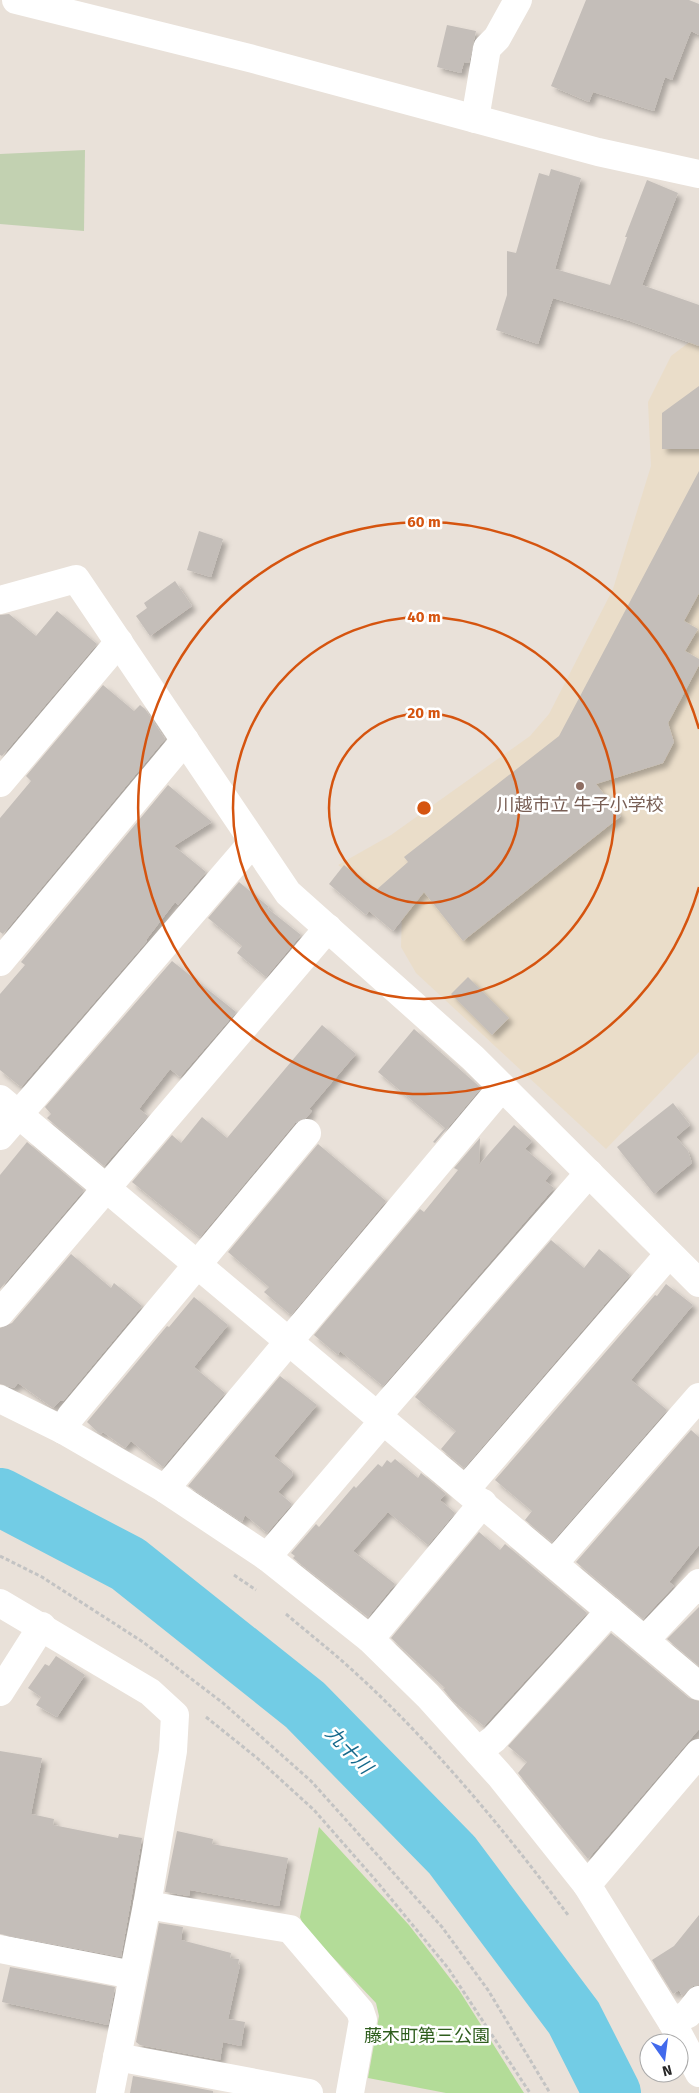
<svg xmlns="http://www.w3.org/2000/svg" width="699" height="2093" font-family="'Fira Sans','Noto Sans JP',sans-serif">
<defs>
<filter id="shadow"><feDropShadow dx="4.5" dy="4.5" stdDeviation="2.5" flood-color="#0004"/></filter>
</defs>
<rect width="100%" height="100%" fill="#e9e1d9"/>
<path fill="#eaddc9" d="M 699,335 L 699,1052 L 606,1149 L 416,973 L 401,947 L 402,911 L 338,865 L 391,835 L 530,736 L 549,714 L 613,589 L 651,466 L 648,402 L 671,356 Z"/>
<path fill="#b3dc98" d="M 319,1827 L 409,1925 L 459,1990 L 524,2093 L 446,2093 L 368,2078 L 379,2016 L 376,2003 L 304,1927 L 300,1917 Z"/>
<path fill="#c2d1b1" d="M 85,150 L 84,231 L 0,224 L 0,154 Z"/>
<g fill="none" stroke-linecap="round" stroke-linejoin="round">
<path stroke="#72cce5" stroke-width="58" d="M 0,1497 L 128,1564 L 305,1705 L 452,1855 L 574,2018 L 612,2093"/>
</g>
<g fill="#c4beb9" filter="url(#shadow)">
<path d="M 586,0 L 689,0 L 699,4 L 699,35 L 691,31 L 672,80 L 665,77 L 654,111 L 593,92 L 589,102 L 551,86 Z"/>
<path d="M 447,25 L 476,31 L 469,63 L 464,62 L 461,73 L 437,67 Z"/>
<path d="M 551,169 L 581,178 L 555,269 L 610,285 L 627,237 L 625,237 L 647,180 L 678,193 L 642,285 L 699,305 L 699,346 L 630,321 L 553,298 L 538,344 L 496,330 L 507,295 L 507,251 L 516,253 L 539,173 L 549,176 Z"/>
<path d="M 699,386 L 699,449 L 662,449 L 662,413 Z"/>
<path d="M 699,471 L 699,593 L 684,621 L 698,629 L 685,651 L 699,659 L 699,665 L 668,723 L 674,742 L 663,763 L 596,784 L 621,816 L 463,941 L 424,892 L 393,931 L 369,911 L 366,915 L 329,884 L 344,865 L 375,891 L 408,862 L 404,857 L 559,736 Z"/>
<path d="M 199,531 L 223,539 L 211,577 L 187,570 Z"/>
<path d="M 175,581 L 192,606 L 150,636 L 136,616 L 147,608 L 144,603 Z"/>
<path d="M 57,611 L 97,644 L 2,756 L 0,755 L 0,615 L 9,614 L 36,636 Z"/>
<path d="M 103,685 L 134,711 L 140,705 L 145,709 L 165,739 L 3,934 L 0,932 L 0,818 L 31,781 L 26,776 Z"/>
<path d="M 168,785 L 212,822 L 174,846 L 206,872 L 178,905 L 175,902 L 146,940 L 147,941 L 21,1087 L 0,1070 L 0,994 L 25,965 L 21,962 Z"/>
<path d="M 239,882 L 269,907 L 267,908 L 301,935 L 266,977 L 237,953 L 242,946 L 208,918 Z"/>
<path d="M 172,961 L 236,1012 L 180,1077 L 170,1069 L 139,1109 L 148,1116 L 104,1166 L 47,1118 L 51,1114 L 45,1107 Z"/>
<path d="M 468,977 L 509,1018 L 492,1035 L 451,994 Z"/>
<path d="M 322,1025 L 356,1054 L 309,1109 L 312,1111 L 306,1118 L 295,1123 L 200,1237 L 132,1182 L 172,1135 L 181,1143 L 202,1117 L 227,1138 Z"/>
<path d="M 414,1029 L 481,1088 L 435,1143 L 433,1142 L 445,1128 L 378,1072 Z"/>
<path d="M 673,1103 L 690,1125 L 676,1137 L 688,1151 L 692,1163 L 654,1194 L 617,1147 Z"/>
<path d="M 514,1125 L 532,1141 L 525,1149 L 552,1172 L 545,1181 L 554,1188 L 383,1386 L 340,1351 L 338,1355 L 314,1335 L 420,1209 L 424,1212 L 458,1170 L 454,1168 L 480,1138 L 479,1165 Z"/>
<path d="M 27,1142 L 84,1190 L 0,1289 L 0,1175 Z"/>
<path d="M 318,1144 L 386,1201 L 291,1315 L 264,1292 L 269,1287 L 228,1252 Z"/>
<path d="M 551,1240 L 584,1268 L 599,1249 L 630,1275 L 464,1468 L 441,1449 L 456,1431 L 415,1397 Z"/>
<path d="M 71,1254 L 111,1288 L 114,1283 L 142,1306 L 63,1401 L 61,1400 L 53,1408 L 18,1383 L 14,1388 L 0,1384 L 0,1328 L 12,1323 Z"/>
<path d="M 666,1284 L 693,1305 L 631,1380 L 667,1410 L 552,1542 L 525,1520 L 532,1511 L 495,1480 L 655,1295 L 657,1296 Z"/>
<path d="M 194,1297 L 228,1325 L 194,1367 L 225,1393 L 163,1467 L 131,1441 L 125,1448 L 103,1432 L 100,1434 L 87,1422 L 167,1326 L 169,1327 Z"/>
<path d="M 280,1376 L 317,1405 L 274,1456 L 292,1471 L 293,1475 L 278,1492 L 292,1504 L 267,1533 L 245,1515 L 242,1522 L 188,1486 Z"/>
<path d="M 691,1430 L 699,1437 L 699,1545 L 669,1582 L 674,1586 L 643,1619 L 576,1562 Z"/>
<path d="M 395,1459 L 418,1478 L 421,1473 L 446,1494 L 440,1500 L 455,1513 L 428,1545 L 388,1512 L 353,1551 L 395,1584 L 368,1617 L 293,1558 L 295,1556 L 291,1553 L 316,1524 L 319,1527 L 354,1486 L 356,1488 L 378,1464 L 382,1467 L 387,1460 L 391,1463 Z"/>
<path d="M 479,1532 L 500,1550 L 505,1544 L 587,1613 L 484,1726 L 453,1701 L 443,1689 L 445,1688 L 391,1638 Z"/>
<path d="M 699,1607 L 699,1666 L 667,1639 Z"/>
<path d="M 611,1633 L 689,1698 L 699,1701 L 699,1729 L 588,1859 L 518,1773 L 527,1762 L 508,1746 Z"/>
<path d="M 56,1656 L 85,1675 L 57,1717 L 36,1705 L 41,1697 L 28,1688 L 45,1664 L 49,1666 Z"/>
<path d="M 0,1751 L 42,1758 L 31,1814 L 54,1819 L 53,1825 L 118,1838 L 119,1834 L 142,1838 L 121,1957 L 0,1934 Z"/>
<path d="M 177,1831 L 213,1839 L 212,1844 L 288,1858 L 279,1906 L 190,1890 L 189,1896 L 165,1892 Z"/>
<path d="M 699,1915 L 699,1985 L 693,1986 L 682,1996 L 679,1990 L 673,1994 L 652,1960 L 674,1946 Z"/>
<path d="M 159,1923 L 183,1927 L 181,1940 L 231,1953 L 230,1958 L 239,1959 L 238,1964 L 240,1965 L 228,2019 L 245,2022 L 241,2046 L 223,2042 L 220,2060 L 140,2045 L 136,2042 Z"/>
<path d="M 10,1967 L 115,1987 L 108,2025 L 2,2002 Z"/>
<path d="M 133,2076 L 213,2091 L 213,2093 L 130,2093 Z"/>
</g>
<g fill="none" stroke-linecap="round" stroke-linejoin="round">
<g stroke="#c3c3c3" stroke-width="3" stroke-dasharray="4 2.5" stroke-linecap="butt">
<path d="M 0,1556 L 42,1577 L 143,1642 L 223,1703 L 311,1781 L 442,1927 L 488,1990 L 550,2093"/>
<path d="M 234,1575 L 256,1590"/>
<path d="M 286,1614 C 307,1632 329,1649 350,1668 C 431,1741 503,1828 568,1915"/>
<path d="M 206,1717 L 257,1758 L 314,1810 L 378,1883 L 448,1968 L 530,2093"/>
</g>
<g stroke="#fff" stroke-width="28">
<path d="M 16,0 L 253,59 L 598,152 L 699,174"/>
<path d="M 475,119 L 487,48 L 497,38 L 518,0"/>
<path d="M 0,600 L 76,579 L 288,893 L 473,1058 L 699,1283"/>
<path d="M 0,783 L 119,642"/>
<path d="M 0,962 L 185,740"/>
<path d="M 0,1099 L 699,1686"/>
<path d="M 0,1136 L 253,842"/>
<path d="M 0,1313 L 328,928"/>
<path d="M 0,1399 L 63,1430 L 165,1489 L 267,1557 L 370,1639 L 428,1696 L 501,1777 L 587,1885 L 672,2022 L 699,2073"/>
<path d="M 378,1415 L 589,1173"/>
<path d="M 63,1430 L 71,1416 L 307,1133"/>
<path d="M 165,1489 L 502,1087"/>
<path d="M 466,1489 L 669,1254"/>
<path d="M 267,1557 L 384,1420"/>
<path d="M 554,1563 L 699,1397"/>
<path d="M 0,1603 L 150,1692 L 175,1715 L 173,1751 L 147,1905 L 110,2093"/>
<path d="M 370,1639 L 483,1503"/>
<path d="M 645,1640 L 699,1583"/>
<path d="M 0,1692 L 42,1626"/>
<path d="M 478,1751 L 494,1739 L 610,1611"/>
<path d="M 587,1885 L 699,1753"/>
<path d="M 147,1905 L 290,1929 L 360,2011 L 363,2020 L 350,2093"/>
<path d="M 0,1949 L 133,1975"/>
<path d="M 672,2022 L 688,2014 L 699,2000"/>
<path d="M 117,2057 L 309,2093"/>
</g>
</g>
<g fill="none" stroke="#d5540f" stroke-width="2.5">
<circle cx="424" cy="808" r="95"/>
<circle cx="424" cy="808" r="191"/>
<path d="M699 887A286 286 0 1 1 699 729"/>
</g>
<circle fill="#8d6e63" stroke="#fff" stroke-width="2" cx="580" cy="786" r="5"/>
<g text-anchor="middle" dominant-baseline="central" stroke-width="5" stroke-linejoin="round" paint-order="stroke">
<g font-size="18" fill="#785e54" stroke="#fff">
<text x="580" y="805">川越市立 牛子小学校</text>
</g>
<g font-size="18" fill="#2e5d1d" stroke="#fff">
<text x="427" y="2036">藤木町第三公園</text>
</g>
<g font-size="19" font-style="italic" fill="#16698b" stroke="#fff">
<text transform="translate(349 1750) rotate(46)">九十川</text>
</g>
</g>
<circle cx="424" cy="808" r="8" fill="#d5540f" stroke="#fff" stroke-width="2.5"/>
<g font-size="15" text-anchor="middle" font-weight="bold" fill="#d5540f" stroke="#fff" stroke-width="5" stroke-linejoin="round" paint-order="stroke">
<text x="424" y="527">60 m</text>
<text x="424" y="622">40 m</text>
<text x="424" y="718">20 m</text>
</g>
<g transform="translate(664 2058) rotate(166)"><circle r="24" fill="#ffffff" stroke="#a9a9a9"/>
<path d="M0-4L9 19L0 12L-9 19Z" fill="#426aec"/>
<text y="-8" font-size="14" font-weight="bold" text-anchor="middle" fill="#272727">N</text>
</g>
</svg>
